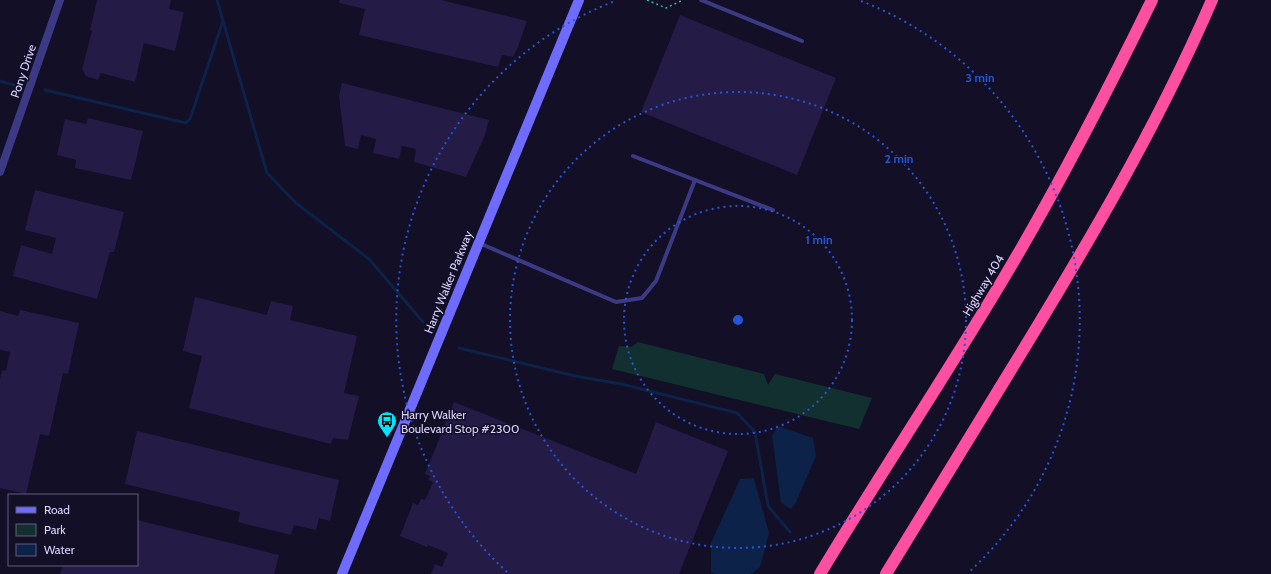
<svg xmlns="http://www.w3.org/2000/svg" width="1271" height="574" font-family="Cabin,sans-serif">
<rect width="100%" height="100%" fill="#130f26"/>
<path fill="#12302f" d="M 638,342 L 764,374 L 768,385 L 775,374 L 872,398 L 859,429 L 612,369 L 619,346 L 631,347 Z"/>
<g fill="#0c2248">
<path d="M 778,426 L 813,438 L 816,456 L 796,502 L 791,509 L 781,503 L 772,436 Z"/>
<path d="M 754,478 L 769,533 L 760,567 L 751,574 L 715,574 L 711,572 L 711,543 L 740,479 Z"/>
</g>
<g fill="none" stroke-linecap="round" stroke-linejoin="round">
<g stroke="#0c2248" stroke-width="3">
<path d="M 217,0 L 267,173 L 296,203 L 369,259 L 423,322"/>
<path d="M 0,81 L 14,85"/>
<path d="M 45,90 L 186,123 L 190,119 L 223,21"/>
<path d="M 459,348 L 575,376 L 621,384 L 737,413 L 755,432 L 768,506 L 790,532"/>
</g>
</g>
<g fill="#241b47">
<path d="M 97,0 L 171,0 L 169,9 L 184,12 L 175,51 L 144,43 L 135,82 L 101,73 L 98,80 L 86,76 L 82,69 L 92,31 L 90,30 Z"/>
<path d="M 340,0 L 441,0 L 527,21 L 518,47 L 513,57 L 502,55 L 498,67 L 359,35 L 365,9 L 339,3 Z"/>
<path d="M 680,15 L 836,78 L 797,175 L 641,112 Z"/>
<path d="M 342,83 L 489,120 L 485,135 L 466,177 L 414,162 L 416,149 L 402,146 L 399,159 L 373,153 L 376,139 L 361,135 L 358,149 L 345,146 L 339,96 Z"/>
<path d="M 88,118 L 143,131 L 131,180 L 75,168 L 76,160 L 57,155 L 65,119 L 86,124 Z"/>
<path d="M 35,190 L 124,212 L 114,252 L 110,252 L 97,299 L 13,276 L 21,245 L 52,254 L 56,238 L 25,230 Z"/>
<path d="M 195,297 L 267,315 L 271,301 L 293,306 L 290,320 L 357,336 L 344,393 L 359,396 L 348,440 L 333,438 L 331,444 L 189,408 L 202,356 L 183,351 Z"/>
<path d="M 20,310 L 79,323 L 68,374 L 63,373 L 49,436 L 40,434 L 26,494 L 0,488 L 0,379 L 2,370 L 6,371 L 10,352 L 0,350 L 0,311 L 18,316 Z"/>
<path d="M 454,402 L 636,474 L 656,422 L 728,451 L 679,574 L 431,574 L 435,564 L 442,567 L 448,553 L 428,545 L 427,547 L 400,536 L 413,503 L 418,505 L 421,499 L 425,500 L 433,482 L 428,480 L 430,476 L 425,474 Z"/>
<path d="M 137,431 L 339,480 L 330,521 L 319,518 L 316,530 L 294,525 L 291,535 L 238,522 L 240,512 L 125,484 Z"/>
<path d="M 137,520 L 279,555 L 274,574 L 60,574 L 63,565 L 137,565 Z"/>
</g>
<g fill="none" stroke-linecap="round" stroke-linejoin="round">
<path stroke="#2fb8b0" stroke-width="1.5" stroke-dasharray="2 3" stroke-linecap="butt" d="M 647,0 L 666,8 L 683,0"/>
<g stroke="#3d3a85" stroke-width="4">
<path d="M 701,0 L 802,41"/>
<path d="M 633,156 L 773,210"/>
<path d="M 479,243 L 616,302 L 642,298 L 656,281 L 695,180"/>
</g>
<path stroke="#3d3a85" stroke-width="8" d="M 0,172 L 60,0"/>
<path stroke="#6f6bff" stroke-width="10" d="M 342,574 L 579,0"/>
<g stroke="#ff4fa3" stroke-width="12">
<path d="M 820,574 C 880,474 945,377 1005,276 C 1058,187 1106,94 1152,0"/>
<path d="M 886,574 C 927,507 968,440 1009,373 C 1083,252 1156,130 1212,0"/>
</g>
</g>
<g fill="none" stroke="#2655da" stroke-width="2" stroke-dasharray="2 4">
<circle cx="738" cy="320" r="114"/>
<circle cx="738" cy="320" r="228"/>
<path d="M507 572A342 342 0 0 1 615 1M861 1A342 342 0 0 1 969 572"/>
</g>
<defs>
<symbol id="bus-pin" viewBox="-11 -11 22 30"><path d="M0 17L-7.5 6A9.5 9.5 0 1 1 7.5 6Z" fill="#00e5ff" stroke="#130f26"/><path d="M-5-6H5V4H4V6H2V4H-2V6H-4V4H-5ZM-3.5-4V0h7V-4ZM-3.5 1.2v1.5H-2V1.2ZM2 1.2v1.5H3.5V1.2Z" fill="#111"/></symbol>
</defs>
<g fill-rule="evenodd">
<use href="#bus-pin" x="376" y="410" width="22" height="30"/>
</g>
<g text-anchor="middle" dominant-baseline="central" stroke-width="3" stroke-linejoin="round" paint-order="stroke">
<g font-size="12" fill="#d9d4ff" stroke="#130f26">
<text transform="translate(23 71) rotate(-71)">Pony Drive</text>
<text transform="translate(448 282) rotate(-68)">Harry Walker Parkway</text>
<text transform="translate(983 285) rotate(-59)">Highway 404</text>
</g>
<g font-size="12" fill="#d9d4ff" stroke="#130f26" text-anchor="start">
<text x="401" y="414">Harry Walker<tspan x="401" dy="14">Boulevard Stop #2300</tspan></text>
</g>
</g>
<circle cx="738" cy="320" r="6" fill="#2655da" stroke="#130f26" stroke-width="2"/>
<g font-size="12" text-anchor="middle" font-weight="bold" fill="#2655da" stroke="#130f26" stroke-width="3" stroke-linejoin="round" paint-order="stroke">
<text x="980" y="82">3 min</text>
<text x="899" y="163">2 min</text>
<text x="819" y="244">1 min</text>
</g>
<rect x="8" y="494" width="130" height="72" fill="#130f26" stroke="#625e7d"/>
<rect x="16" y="507" width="20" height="6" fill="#6f6bff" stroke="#625e7d"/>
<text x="44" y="514" font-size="12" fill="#d9d4ff">Road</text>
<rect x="16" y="524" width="20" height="12" fill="#12302f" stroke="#625e7d"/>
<text x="44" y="534" font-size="12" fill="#d9d4ff">Park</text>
<rect x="16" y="544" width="20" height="12" fill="#0c2248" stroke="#625e7d"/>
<text x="44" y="554" font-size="12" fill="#d9d4ff">Water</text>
</svg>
